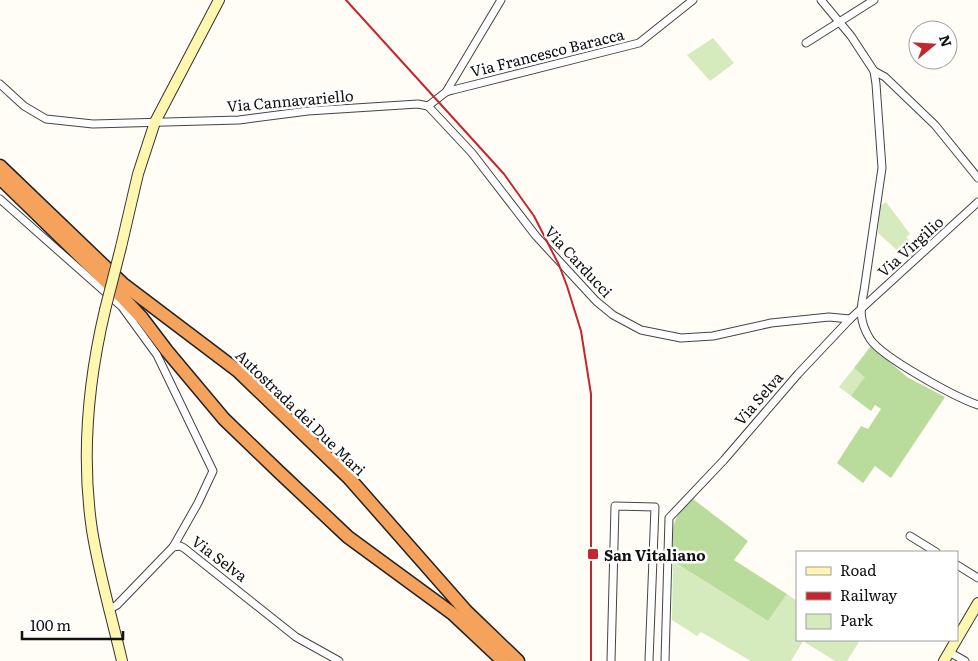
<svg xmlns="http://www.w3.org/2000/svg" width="978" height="661" font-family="Literata,serif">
<rect width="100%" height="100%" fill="#fffdf5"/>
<g fill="#d5ebbd">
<path d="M 713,38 L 734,63 L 710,81 L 687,55 Z"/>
<path d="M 886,202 L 910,234 L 906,237 L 920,253 L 909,261 L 878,233 L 880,206 Z"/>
<path d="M 854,368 L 866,377 L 851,396 L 839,387 Z"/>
<path d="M 673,561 L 768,621 L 787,594 L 797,601 L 797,640 L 856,640 L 859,642 L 847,661 L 835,661 L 803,641 L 791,661 L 751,661 L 701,632 L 697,636 L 672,620 Z"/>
</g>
<g fill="#b9dc9c">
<path d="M 871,346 L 907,377 L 945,397 L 891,478 L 875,466 L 863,483 L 837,463 L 861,426 L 868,429 L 881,409 L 875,405 L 871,411 L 851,396 L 865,377 L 854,368 Z"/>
<path d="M 693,499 L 748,541 L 734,560 L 787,594 L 768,621 L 673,561 C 673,548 670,529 677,517 C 680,510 687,505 693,499 Z"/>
</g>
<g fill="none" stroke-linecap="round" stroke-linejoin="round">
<defs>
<g id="street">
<path d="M 821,0 L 851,36 L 874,71 L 876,84 L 882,168 L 864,291 C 860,310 859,321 870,339 C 883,358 955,397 978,405"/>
<path d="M 806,43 L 874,0"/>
<path d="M 874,71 L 885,77 L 935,125 L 978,178"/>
<path d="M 0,84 L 24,106 L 46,119 L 93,124 L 239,120 L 308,111 L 418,104 L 428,106"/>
<path d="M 446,92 L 501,0"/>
<path d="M 428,106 L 472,153 L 536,236 L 596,301 L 613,315 L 641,330 L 681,338 L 713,336 L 771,323 L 829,317 L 850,319"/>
<path d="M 428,106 L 446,92 L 453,90 L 639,43 L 693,0"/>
<path d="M 0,199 L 122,307 L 157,355 L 213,471 L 198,503 L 173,547"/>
<path d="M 910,536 L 936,552"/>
<path d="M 957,565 L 978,578"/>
<path d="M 110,609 L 117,605 L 173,547 L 180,546 L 184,548 L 296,637 L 339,661"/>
<path d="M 949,652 L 965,661"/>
<path d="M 611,661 L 615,506 L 655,507 L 649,661"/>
<path d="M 665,661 L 669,518 L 724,460 L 798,374 L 850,319 L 978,202"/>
</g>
<g id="secondary">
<path d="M 121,247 L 138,174 L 155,122 L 219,0"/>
<path d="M 105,310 C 88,382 81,456 92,530 C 99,574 112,618 122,661"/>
<path d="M 944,661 L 978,603"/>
</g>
<g id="highway">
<path d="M 0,166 L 123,284 L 238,371 L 349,478 L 466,611 L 518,661"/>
<path d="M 0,178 L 124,299 L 142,318 L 167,351 L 224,419 L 278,471 L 348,537 L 453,614 L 503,661"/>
</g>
</defs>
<use href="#street" stroke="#444" stroke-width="9"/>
<use href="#secondary" stroke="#333" stroke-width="12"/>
<use href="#highway" stroke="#222" stroke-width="15"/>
<use href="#street" stroke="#fff" stroke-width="7"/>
<use href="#secondary" stroke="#fff6b0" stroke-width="10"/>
<use href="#highway" stroke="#f5a25d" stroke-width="12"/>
<path stroke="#c4262e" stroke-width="2" d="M 346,0 L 504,174 L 534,216 L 559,265 L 567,286 L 581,331 L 591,394 L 591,661"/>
<defs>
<path id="secondary-bridge" d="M 105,310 L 121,247"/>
</defs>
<use href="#secondary-bridge" stroke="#333" stroke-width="12" stroke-linecap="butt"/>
<use href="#secondary-bridge" stroke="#fff6b0" stroke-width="10"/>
</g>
<rect fill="#c4262e" stroke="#fff" stroke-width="2" x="587" y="548" width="12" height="12" rx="2.5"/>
<g text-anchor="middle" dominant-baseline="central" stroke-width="5" stroke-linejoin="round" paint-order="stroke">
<g font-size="15" fill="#111" stroke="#fff">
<text transform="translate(547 52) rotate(-14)">Via Francesco Baracca</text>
<text transform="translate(290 100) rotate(-5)">Via Cannavariello</text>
<text transform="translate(910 246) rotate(-42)">Via Virgilio</text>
<text transform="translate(579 261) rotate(47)">Via Carducci</text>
<text transform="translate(758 398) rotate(-49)">Via Selva</text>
<text transform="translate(301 412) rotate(44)">Autostrada dei Due Mari</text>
<text transform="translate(220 558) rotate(37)">Via Selva</text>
</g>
<g font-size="15" font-weight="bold" fill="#111" stroke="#fff" text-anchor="start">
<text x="604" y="554">San Vitaliano</text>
</g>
</g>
<rect x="796" y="551" width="162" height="90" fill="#ffffff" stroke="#a0a0a0"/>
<rect x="806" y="567" width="25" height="8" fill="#fff6b0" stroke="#a0a0a0"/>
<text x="840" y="576" font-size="15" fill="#111111">Road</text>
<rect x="806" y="592" width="25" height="8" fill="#c4262e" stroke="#a0a0a0"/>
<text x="840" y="601" font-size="15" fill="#111111">Railway</text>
<rect x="806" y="614" width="25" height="15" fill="#d5ebbd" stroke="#a0a0a0"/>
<text x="840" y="626" font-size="15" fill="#111111">Park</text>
<g transform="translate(933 45) rotate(72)"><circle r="24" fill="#ffffff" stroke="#a0a0a0"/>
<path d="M0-4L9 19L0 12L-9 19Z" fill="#c4262e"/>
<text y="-8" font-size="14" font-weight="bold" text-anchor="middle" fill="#111111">N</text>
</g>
<path d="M22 631v8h101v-8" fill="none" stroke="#111111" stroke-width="2.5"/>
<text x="30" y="631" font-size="15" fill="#111111" stroke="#ffffff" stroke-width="4" paint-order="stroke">100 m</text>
</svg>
